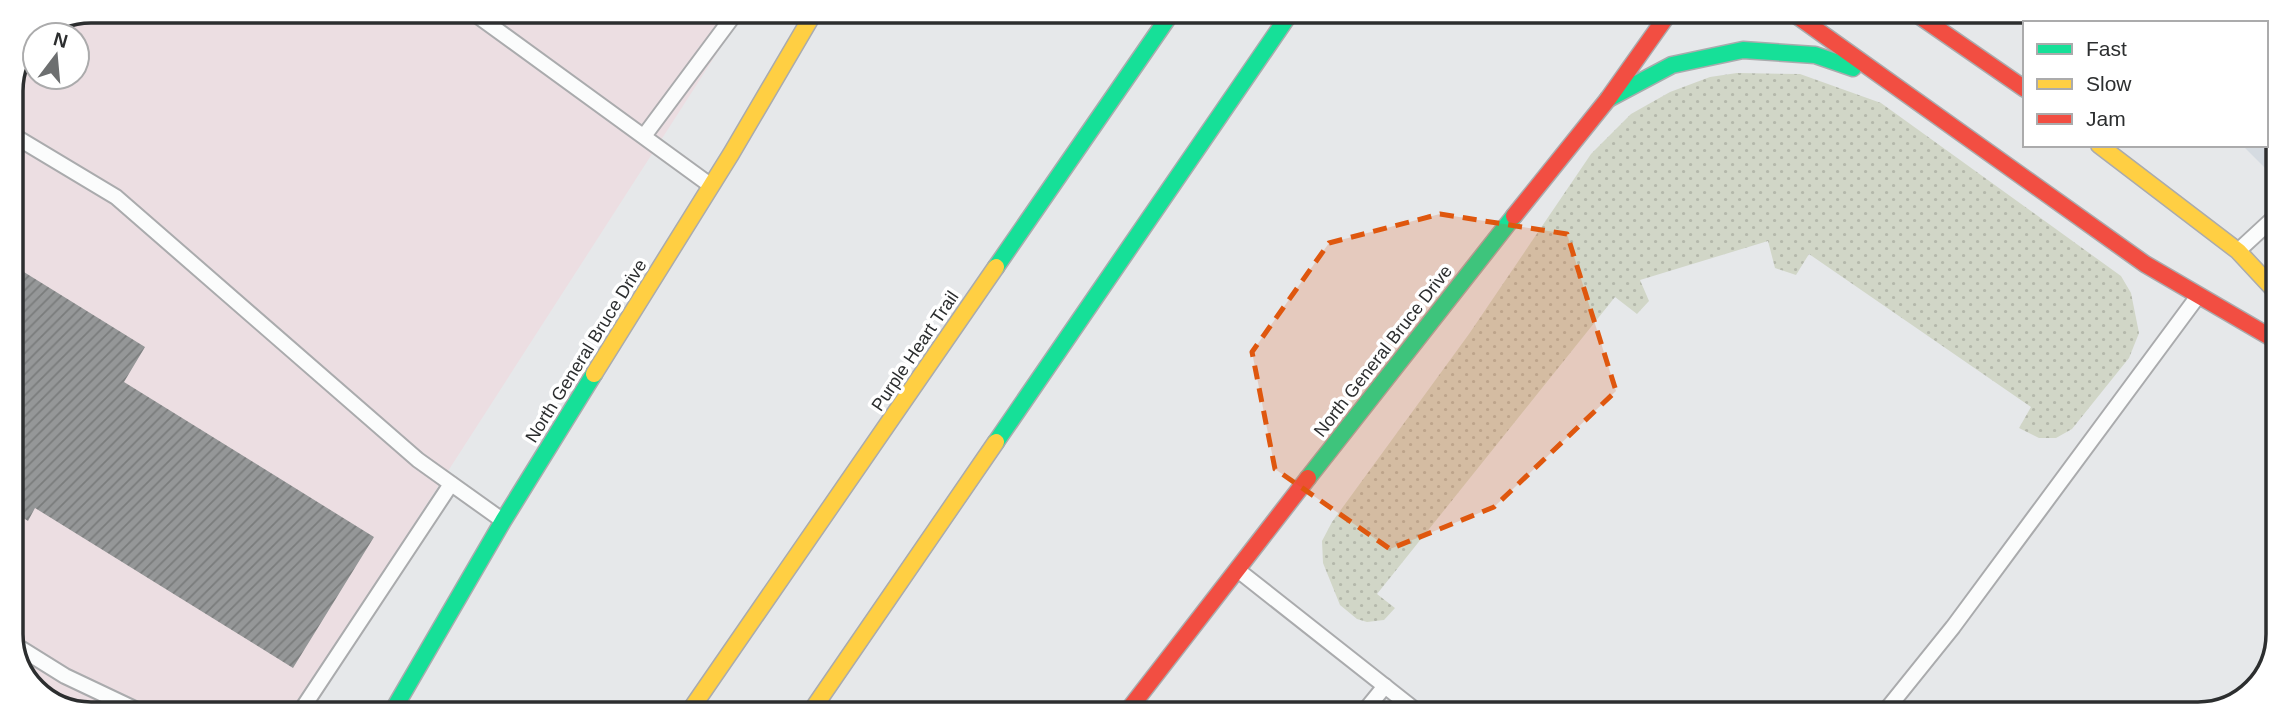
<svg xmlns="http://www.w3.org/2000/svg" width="2289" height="725" font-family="Arial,sans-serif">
<defs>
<pattern id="green-dots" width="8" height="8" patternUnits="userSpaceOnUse" patternTransform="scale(1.75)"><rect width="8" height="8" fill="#d1d6c7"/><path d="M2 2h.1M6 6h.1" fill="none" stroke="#b4b8ab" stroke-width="1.8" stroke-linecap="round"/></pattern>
<pattern id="building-hatch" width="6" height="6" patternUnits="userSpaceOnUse" patternTransform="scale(1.75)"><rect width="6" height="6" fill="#959798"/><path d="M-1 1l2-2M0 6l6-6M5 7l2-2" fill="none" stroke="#7a7c7c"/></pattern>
</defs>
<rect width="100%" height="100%" fill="#e6e8ea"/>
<g fill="#d5dbe1">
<path d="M 2108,13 L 2219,13 L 2234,23 L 2118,23 Z"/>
<path d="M 2266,54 L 2278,85 L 2278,181 L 2242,145 L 2266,145 Z"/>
</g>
<path fill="#ecdee2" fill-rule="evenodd" d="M 91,11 L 744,11 L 293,712 L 70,712 L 30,687 L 11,640 L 11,90 L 34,34 ZM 35,35 L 77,35 L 77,77 L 35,77 Z"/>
<path fill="url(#green-dots)" d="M 1737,73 L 1800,74 L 1881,103 L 2121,276 L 2131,293 L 2139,333 L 2129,358 L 2072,429 L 2056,438 L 2039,438 L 2019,428 L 2031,407 L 1809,254 L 1796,275 L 1775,268 L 1768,241 L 1640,280 L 1649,301 L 1637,314 L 1615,297 L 1377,594 L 1395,608 L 1384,620 L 1367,622 L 1357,619 L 1340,605 L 1323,563 L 1322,541 L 1332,522 L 1469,334 L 1591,154 L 1631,114 L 1670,92 L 1710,77 Z"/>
<path fill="url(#building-hatch)" d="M 11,264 L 145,347 L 124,382 L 374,537 L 293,668 L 35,508 L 28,521 L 11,510 Z"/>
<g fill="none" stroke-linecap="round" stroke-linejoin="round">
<defs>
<g id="lane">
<path d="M 471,11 L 710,185"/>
<path d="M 11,134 L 116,197 L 418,460 L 502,520"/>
<path d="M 644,136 L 737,11"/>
<path d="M 2239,250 L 2278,214"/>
<path d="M 1239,571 L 1419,713"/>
<path d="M 12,643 L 65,676 L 141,712"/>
<path d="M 300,712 L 451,484"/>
<path d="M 1363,713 L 1385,686"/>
<path d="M 1883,714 L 1953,627 L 2198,296"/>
</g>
<g id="fast">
<path d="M 1608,99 L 1672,65 L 1743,50 L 1815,55 L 1853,68"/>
<path d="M 996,267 L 1172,12"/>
<path d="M 996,442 L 1291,12"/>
<path d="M 1308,478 L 1514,216"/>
<path d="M 392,712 L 503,521 L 594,374"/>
</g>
<g id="slow">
<path d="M 2099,145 L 2238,251 L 2277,293"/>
<path d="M 594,374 L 731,154 L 815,11"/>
<path d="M 689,712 L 996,267"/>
<path d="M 810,713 L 996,442"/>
</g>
<g id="jam">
<path d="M 1793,13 L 2145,264 L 2277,341"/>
<path d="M 1915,13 L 2025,89"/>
<path d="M 1514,216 L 1608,99 L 1669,13"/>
<path d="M 1126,713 L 1308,478"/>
</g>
</defs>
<use href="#lane" stroke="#aaabad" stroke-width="18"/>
<use href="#fast" stroke="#aaabad" stroke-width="19"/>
<use href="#slow" stroke="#aaabad" stroke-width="19"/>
<use href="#jam" stroke="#aaabad" stroke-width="19"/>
<use href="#lane" stroke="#fbfcfc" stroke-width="14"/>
<use href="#fast" stroke="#16e098" stroke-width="16"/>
<use href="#slow" stroke="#ffcf43" stroke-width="16"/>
<use href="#jam" stroke="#f24e42" stroke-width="16"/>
</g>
<path fill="#df570e" fill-opacity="0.2" stroke="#df570e" stroke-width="5" stroke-dasharray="14 9" stroke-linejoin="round" d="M 1440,214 L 1567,234 L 1616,391 L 1494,507 L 1390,549 L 1275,469 L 1252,352 L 1329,243 Z"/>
<g text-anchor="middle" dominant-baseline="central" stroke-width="7" stroke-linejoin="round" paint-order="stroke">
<g font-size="18" fill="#2c2e2f" stroke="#fff">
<text transform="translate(586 351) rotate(-58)">North General Bruce Drive</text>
<text transform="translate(915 351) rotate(-56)">Purple Heart Trail</text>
<text transform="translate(1383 351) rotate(-52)">North General Bruce Drive</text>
</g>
</g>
<path d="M0 0H2289V725H0ZM91 23H2198A68 68 0 0 1 2266 91V634A68 68 0 0 1 2198 702H91A68 68 0 0 1 23 634V91A68 68 0 0 1 91 23Z" fill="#fff" fill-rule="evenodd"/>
<path fill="none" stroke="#2c2e2f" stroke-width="3.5" d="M91 23H2198A68 68 0 0 1 2266 91V634A68 68 0 0 1 2198 702H91A68 68 0 0 1 23 634V91A68 68 0 0 1 91 23Z"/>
<rect x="2023" y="21" width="245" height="126" fill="#ffffff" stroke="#ababac" stroke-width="2"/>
<rect x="2037" y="44" width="35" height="10" fill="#16e098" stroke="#ababac" stroke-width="2"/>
<text x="2086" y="56" font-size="21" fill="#2c2e2f">Fast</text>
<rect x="2037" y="79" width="35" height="10" fill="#ffcf43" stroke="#ababac" stroke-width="2"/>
<text x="2086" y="91" font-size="21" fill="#2c2e2f">Slow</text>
<rect x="2037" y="114" width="35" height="10" fill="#f24e42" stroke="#ababac" stroke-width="2"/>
<text x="2086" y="126" font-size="21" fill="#2c2e2f">Jam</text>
<g transform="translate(56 56) rotate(16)"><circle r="33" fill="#ffffff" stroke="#ababac" stroke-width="2"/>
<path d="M0-5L12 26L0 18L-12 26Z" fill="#6d6f70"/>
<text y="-10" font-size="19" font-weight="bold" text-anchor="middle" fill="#2c2e2f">N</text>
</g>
</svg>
